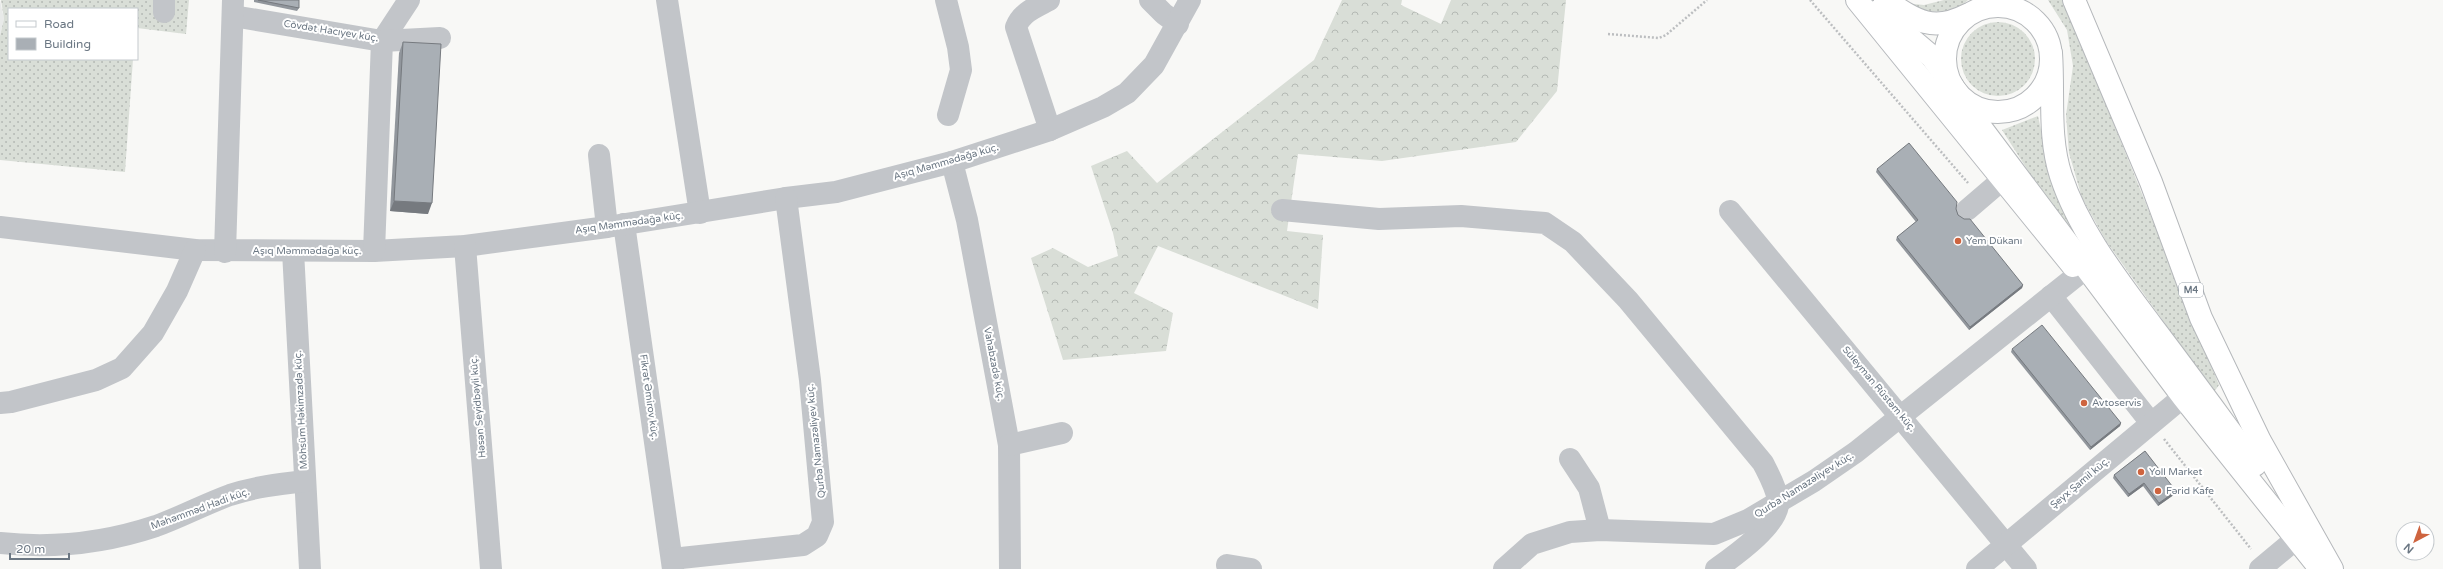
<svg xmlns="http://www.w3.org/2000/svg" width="2443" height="569" font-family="'Varela Round',sans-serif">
<defs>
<pattern id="grass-dots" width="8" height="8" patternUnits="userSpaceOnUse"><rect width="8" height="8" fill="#d9ded7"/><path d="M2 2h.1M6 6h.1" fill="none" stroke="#b4b9b4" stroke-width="1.8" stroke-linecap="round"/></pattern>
<pattern id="forest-crowns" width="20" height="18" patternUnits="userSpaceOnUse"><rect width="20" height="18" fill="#d9ded7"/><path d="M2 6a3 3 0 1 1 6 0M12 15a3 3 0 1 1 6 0" fill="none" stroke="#b4b9b4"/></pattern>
</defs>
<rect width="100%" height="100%" fill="#f8f8f6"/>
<path fill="#e8eae9" d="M 0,0 L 4,19 L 0,36 Z"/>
<g fill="url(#grass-dots)">
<path d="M 1,0 L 189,0 L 186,34 L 137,28 L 137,9 L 9,9 L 9,59 L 133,59 L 125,172 L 0,160 L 0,36 L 4,19 Z"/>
<path d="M 1944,0 L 1968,0 C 1951,17 1923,13 1904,3 L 1924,5 Z"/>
<path d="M 2048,0 L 2062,0 L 2078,35 L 2219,385 L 2214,392 L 2106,241 L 2082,198 L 2069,153 L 2066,115 L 2073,66 L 2067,30 Z"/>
<circle cx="1998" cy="59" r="37"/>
<path d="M 2038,116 L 2051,176 L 2087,251 L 2034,180 L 2002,130 Z"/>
</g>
<path fill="url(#forest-crowns)" d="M 1342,0 L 1402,0 L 1401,5 L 1441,24 L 1451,0 L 1566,0 L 1557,91 L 1516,142 L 1382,161 L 1298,154 L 1287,231 L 1323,235 L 1318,309 L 1158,246 L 1134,293 L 1173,313 L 1166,351 L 1063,360 L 1031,258 L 1053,248 L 1088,267 L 1118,256 L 1113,233 L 1091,166 L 1127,151 L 1157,183 L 1314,60 Z"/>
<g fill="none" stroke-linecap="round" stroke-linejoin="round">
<defs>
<g id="major">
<path d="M 1857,0 L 2073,266"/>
<path d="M 1878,11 L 1931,56 L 1953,87"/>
</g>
<g id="highway">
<path d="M 1885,0 C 1915,20 1932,33 1967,15"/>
<path d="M 2074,0 L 2151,182 L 2201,318 L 2260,441 L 2332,569"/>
<circle cx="1998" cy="59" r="53"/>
<path d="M 2051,53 C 2054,94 2048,137 2061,176 C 2079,231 2118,280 2152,326 C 2187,372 2221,419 2255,465"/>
<path d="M 1953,87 L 1982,129 L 2183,397 L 2318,566"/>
</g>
</defs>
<use href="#major" stroke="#b6b9bd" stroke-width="24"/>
<use href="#highway" stroke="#b5b8bb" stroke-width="24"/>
<g stroke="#bcbec0" stroke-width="2.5" stroke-dasharray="2 2" stroke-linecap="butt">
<path d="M 1810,0 L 1968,183"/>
<path d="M 1608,34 L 1659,38 L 1666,35 L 1707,0"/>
<path d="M 2164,439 L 2251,549"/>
</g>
<g stroke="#c2c5c9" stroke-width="22">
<path d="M 667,0 L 700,213"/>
<path d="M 946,0 L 958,47 L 961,70 L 948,115"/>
<path d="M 1049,0 C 1036,7 1022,12 1016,27 L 1050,130"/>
<path d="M 1150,0 L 1164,14 L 1178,24"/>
<path d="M 164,12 L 164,0"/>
<path d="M 233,16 L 382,41 L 409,0"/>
<path d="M 599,155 L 607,227"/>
<path d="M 952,162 L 967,220 L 1009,445 L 1010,569"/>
<path d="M 1282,210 L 1379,219 L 1461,216 L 1545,223 L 1573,242 L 1628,300 L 1763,463 C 1769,475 1776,487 1778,500 C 1782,523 1733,557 1716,569"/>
<path d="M 1967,210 L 2002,180"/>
<path d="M 1730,211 L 2026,569"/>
<path d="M 624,224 L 673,569"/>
<path d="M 0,227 L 195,250 L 374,251 L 465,246 L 607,227 L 786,198 L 836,192 L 952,162 L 1050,130 L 1103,107 L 1127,93 L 1154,65 L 1190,0"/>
<path d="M 465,246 L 491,569"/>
<path d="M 293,251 L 310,569"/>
<path d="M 374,251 L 382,41 L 440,38"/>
<path d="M 225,252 L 233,0"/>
<path d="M 2051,296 L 2151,423"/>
<path d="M 0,403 L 11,402 L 96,380 L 122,368 L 153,333 L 177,291 L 195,250"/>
<path d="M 1009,445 L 1062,433"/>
<path d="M 1570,459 L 1589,488 L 1600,530"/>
<path d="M 0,543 C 54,549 105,543 156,526 C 181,517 205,504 230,495 C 254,487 279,484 305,481"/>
<path d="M 672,559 L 803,545 L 817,536 L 823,522 L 810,380 L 786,198"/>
<path d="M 1227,565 L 1251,569"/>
<path d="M 1504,569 L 1532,544 L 1570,532 L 1600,530 L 1714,534 L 1748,520 L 1814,481 L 1856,452 L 2080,273"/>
<path d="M 1977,569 L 2183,397"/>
<path d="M 2260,569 L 2296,539"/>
</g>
<use href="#major" stroke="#fff" stroke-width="22"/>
<use href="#highway" stroke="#fff" stroke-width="22"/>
</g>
<g fill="#91969c">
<path d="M 254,0 L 299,0 L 299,8 L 297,11 L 254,2 Z"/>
<path d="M 403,42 L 428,214 L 390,211 L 399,53 Z"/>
<path d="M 1877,169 L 1956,209 L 1958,215 L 2023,285 L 2022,288 L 1969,330 L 1896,240 L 1897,237 L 1916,222 L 1876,172 Z"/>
<path d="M 2012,349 L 2121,423 L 2120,426 L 2090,450 L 2011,352 Z"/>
<path d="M 2145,451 L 2175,494 L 2158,506 L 2143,486 L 2128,497 L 2113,478 L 2114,475 Z"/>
</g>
<g fill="#767a7f">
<path d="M 394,201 L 432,203 L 428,214 L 390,211 Z"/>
<path d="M 2023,285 L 2022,288 L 1969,330 L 1970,327 Z"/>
<path d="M 2121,423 L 2120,426 L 2090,450 L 2091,447 Z"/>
<path d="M 2144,483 L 2143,486 L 2128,497 L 2129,494 Z"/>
<path d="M 2176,491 L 2175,494 L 2158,506 L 2159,503 Z"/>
</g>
<g fill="#a9afb5" stroke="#767a7f">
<path d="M 258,0 L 299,0 L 299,8 Z"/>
<path d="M 403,42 L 441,44 L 432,203 L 394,201 Z"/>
<path d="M 1909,143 L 1957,202 L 1956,209 L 1958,215 L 1964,219 L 1970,219 L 2023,285 L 1970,327 L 1897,237 L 1918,220 L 1877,169 Z"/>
<path d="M 2042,325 L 2121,423 L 2091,447 L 2012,349 Z"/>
<path d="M 2145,451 L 2176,491 L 2159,503 L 2144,483 L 2129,494 L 2114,475 Z"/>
</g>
<g fill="#ce643f" stroke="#fff" stroke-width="1.5">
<circle cx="1958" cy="241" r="4"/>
<circle cx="2084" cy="403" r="4"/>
<circle cx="2141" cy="472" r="4"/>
<circle cx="2158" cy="491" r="4"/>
</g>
<g text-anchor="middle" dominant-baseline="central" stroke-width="4" stroke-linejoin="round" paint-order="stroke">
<rect fill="#fff" stroke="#97a0a8" stroke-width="1" x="2179" y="283" width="24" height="14" rx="3"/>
<g font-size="9" font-weight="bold" fill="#6b7783">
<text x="2191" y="290">M4</text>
</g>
<g font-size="10" fill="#6b7783" stroke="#fff">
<text transform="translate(331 31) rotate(9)">Cövdət Hacıyev küç.</text>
<text transform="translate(946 162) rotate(-16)">Aşıq Məmmədağa küç.</text>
<text transform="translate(629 223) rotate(-8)">Aşıq Məmmədağa küç.</text>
<text x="307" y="251">Aşıq Məmmədağa küç.</text>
<text transform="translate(994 364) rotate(79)">Vahabzadə küç.</text>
<text transform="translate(1879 389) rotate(50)">Süleyman Rüstəm küç.</text>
<text transform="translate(649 397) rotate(82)">Fikrət Əmirov küç.</text>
<text transform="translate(478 407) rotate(-95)">Həsən Seyidbəyli küç.</text>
<text transform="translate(301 410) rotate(-93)">Möhsüm Həkimzadə küç.</text>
<text transform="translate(816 441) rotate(-96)">Qurba Namazəliyev küç.</text>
<text transform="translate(2080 483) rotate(-40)">Şeyx Şamil küç.</text>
<text transform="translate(1804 485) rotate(-32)">Qurba Namazəliyev küç.</text>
<text transform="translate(200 509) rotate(-20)">Məhəmməd Hadi küç.</text>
</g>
<g font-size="10" fill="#6b7783" stroke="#fff" text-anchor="start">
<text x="1966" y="241">Yem Dükanı</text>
<text x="2092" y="403">Avtoservis</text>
<text x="2149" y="472">Yoll Market</text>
<text x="2166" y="491">Fərid Kafe</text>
</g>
</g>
<rect x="8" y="8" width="130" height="52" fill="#ffffff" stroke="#c4c9cd"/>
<rect x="16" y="21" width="20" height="6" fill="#ffffff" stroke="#c4c9cd"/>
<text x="44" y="28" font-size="12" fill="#6b7783">Road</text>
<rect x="16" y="38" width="20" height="12" fill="#a9afb5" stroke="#c4c9cd"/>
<text x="44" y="48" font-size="12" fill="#6b7783">Building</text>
<g transform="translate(2415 541) rotate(221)"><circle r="19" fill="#ffffff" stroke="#c4c9cd"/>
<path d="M0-3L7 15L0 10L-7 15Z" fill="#ce643f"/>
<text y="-6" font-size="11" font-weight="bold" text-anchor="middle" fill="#6b7783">N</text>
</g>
<path d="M10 553v6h59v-6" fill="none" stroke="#6b7783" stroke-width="2"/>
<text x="16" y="553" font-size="12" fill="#6b7783" stroke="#ffffff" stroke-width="3" paint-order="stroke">20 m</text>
</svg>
